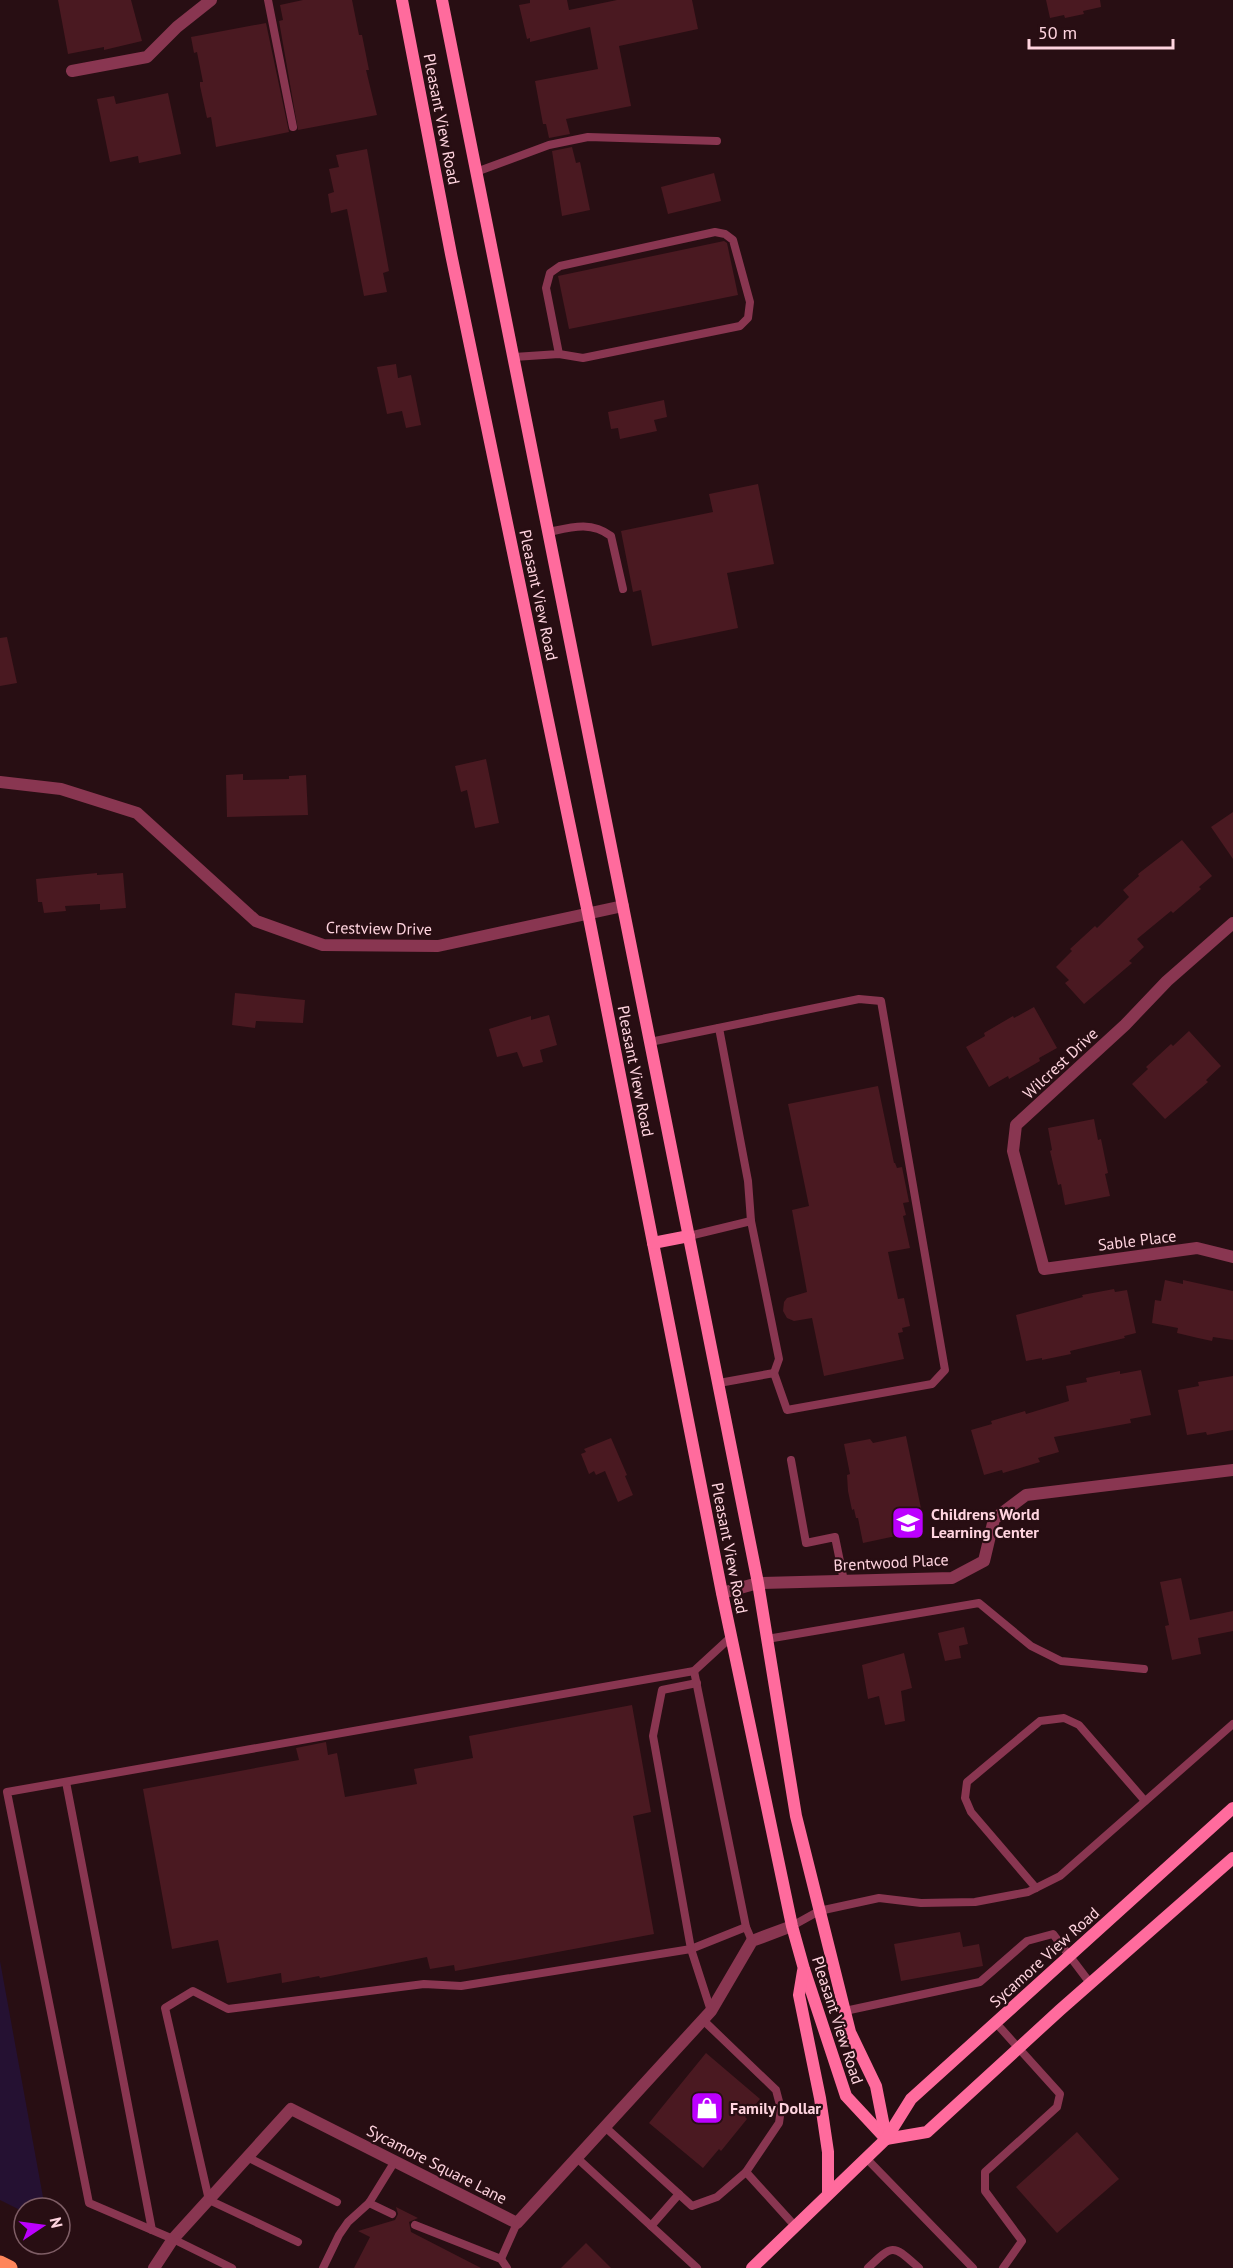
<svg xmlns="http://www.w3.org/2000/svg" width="1233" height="2268" font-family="'PT Sans',sans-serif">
<rect width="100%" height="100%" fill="#280e13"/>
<path fill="#251132" d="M 0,1961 L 45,2208 L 24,2208 L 24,2212 L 0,2200 Z"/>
<g fill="#4a1921">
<path d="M 58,0 L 131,0 L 142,41 L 104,50 L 104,47 L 68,54 Z"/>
<path d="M 303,0 L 352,0 L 359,35 L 362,35 L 369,70 L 366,70 L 377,115 L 298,130 L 279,21 L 283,20 L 280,5 Z"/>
<path d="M 530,0 L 567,0 L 569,10 L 617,0 L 692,0 L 698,29 L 619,46 L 631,106 L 566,119 L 570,134 L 549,138 L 546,124 L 543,124 L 535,81 L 598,69 L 590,27 L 530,42 L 530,38 L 527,39 L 519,5 L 530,3 Z"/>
<path d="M 1046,0 L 1100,0 L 1101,7 L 1083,11 L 1084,14 L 1065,18 L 1064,15 L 1050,18 Z"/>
<path d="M 266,23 L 289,132 L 216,147 L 211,117 L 207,118 L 200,86 L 200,82 L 203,82 L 197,52 L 194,53 L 191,37 Z"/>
<path d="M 168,93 L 181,154 L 139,163 L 138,156 L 110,162 L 97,99 L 114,96 L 116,104 Z"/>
<path d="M 572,147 L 576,163 L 580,162 L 590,210 L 562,216 L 552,151 Z"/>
<path d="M 367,149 L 389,271 L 383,273 L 387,292 L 364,296 L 347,209 L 331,213 L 328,194 L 334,192 L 329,169 L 339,167 L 336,155 Z"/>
<path d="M 714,173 L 721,201 L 668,214 L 661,187 Z"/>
<path d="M 724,241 L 727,243 L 738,295 L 569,329 L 558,276 Z"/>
<path d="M 396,364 L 398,378 L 411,375 L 421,425 L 406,428 L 402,411 L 387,414 L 377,367 Z"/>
<path d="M 664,400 L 667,417 L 654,420 L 657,431 L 620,439 L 618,428 L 611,429 L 608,412 Z"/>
<path d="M 758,484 L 774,564 L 727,573 L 738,628 L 652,646 L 641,590 L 633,592 L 621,531 L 713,512 L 709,494 Z"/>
<path d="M 7,637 L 17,683 L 0,686 L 0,638 Z"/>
<path d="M 486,759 L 499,823 L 475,828 L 467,790 L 461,792 L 455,766 Z"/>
<path d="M 243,774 L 243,780 L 289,779 L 289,776 L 306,775 L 308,815 L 227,817 L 226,775 Z"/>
<path d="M 1233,812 L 1233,859 L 1211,827 Z"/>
<path d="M 1182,840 L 1212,876 L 1199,887 L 1201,889 L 1173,913 L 1171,911 L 1137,939 L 1144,947 L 1129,961 L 1132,963 L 1084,1004 L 1065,983 L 1069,980 L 1056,967 L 1072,951 L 1070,949 L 1095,926 L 1097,928 L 1129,897 L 1123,890 L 1139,876 L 1138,874 Z"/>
<path d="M 97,873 L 97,875 L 123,873 L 126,908 L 100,910 L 100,904 L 65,906 L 66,911 L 44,913 L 42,902 L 38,902 L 36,879 Z"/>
<path d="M 235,993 L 305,1000 L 303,1023 L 256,1021 L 255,1028 L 232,1025 Z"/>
<path d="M 1034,1007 L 1057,1048 L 1039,1058 L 1040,1061 L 1009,1079 L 1008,1076 L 989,1087 L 966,1047 L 985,1036 L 984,1033 L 1013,1016 L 1014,1018 Z"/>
<path d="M 549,1015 L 557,1045 L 540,1050 L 543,1062 L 523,1067 L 517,1052 L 497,1057 L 489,1029 L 531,1016 L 531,1020 Z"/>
<path d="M 1189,1031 L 1221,1066 L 1206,1080 L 1208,1082 L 1165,1119 L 1132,1084 L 1148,1069 L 1146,1067 L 1171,1044 L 1173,1046 Z"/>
<path d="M 878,1086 L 894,1163 L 895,1163 L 897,1168 L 902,1167 L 909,1202 L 903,1203 L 906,1215 L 903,1216 L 910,1248 L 888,1252 L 898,1299 L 904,1298 L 910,1326 L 902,1328 L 903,1332 L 898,1333 L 904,1359 L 824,1376 L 812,1318 L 794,1321 L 787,1318 L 783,1311 L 784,1302 L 787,1298 L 807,1292 L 792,1210 L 809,1206 L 788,1104 Z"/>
<path d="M 1094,1119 L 1098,1140 L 1101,1139 L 1108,1173 L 1105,1174 L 1110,1196 L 1065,1205 L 1061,1184 L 1058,1185 L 1050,1151 L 1052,1150 L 1048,1128 Z"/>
<path d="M 1165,1280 L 1183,1284 L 1183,1280 L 1233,1291 L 1233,1340 L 1213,1337 L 1212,1341 L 1198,1338 L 1177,1333 L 1178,1328 L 1152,1323 L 1155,1300 L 1161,1301 Z"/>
<path d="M 1114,1289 L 1115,1292 L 1127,1290 L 1136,1333 L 1124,1336 L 1125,1338 L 1070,1351 L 1071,1354 L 1042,1360 L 1042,1358 L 1026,1361 L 1016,1315 L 1083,1297 L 1082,1295 Z"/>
<path d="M 1141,1370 L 1151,1415 L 1130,1419 L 1131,1423 L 1054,1437 L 1059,1452 L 1038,1458 L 1040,1462 L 1003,1473 L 1002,1470 L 984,1475 L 971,1430 L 992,1424 L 991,1421 L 1025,1411 L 1026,1414 L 1069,1401 L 1066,1386 L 1087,1382 L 1086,1378 L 1120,1371 L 1120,1374 Z"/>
<path d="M 1233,1376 L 1233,1430 L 1207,1435 L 1206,1432 L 1187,1435 L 1178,1390 L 1199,1386 L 1198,1382 Z"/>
<path d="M 906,1436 L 923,1518 L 922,1518 L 924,1530 L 863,1543 L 858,1518 L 856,1518 L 854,1509 L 852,1510 L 848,1491 L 847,1475 L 850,1474 L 844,1444 L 870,1439 L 873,1443 Z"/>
<path d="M 611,1438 L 627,1475 L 625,1476 L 633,1495 L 618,1502 L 605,1471 L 596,1475 L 594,1471 L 589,1474 L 581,1454 L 586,1452 L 584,1449 Z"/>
<path d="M 1181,1578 L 1190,1620 L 1233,1611 L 1233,1631 L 1198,1638 L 1201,1654 L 1172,1660 L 1165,1626 L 1169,1625 L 1160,1582 Z"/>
<path d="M 964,1627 L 968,1644 L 959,1646 L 961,1658 L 945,1661 L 938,1633 Z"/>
<path d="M 904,1653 L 912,1688 L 901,1691 L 905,1721 L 885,1725 L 879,1696 L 868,1699 L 862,1665 Z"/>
<path d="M 632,1705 L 651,1812 L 633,1816 L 654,1934 L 455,1971 L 454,1965 L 430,1969 L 427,1957 L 320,1978 L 319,1976 L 282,1983 L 281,1973 L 227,1983 L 218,1940 L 172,1949 L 143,1789 L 299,1760 L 296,1748 L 326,1742 L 328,1755 L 337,1753 L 345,1797 L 417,1784 L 414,1769 L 473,1758 L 469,1736 Z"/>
<path d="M 960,1932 L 963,1947 L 979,1944 L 983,1966 L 901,1981 L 894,1944 Z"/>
<path d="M 706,2053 L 760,2099 L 745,2117 L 747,2119 L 721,2151 L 719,2149 L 703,2168 L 649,2123 Z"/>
<path d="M 1077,2132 L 1119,2179 L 1057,2233 L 1016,2187 Z"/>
<path d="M 396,2207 L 418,2218 L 409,2222 L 411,2232 L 481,2268 L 354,2268 L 370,2237 L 358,2231 L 395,2220 L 398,2214 Z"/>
<path d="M 586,2243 L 611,2268 L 561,2268 Z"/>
</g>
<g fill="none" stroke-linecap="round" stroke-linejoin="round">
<g stroke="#893651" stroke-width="8">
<path d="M 268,0 L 293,127"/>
<path d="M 476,172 L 549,145 L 588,137 L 717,141"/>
<path d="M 514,357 L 559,354 L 583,358 L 740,326 L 748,318 L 750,302 L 733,240 L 725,234 L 715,232 L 560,266 L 550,273 L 546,288 L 559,354"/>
<path d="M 549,532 C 572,527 591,521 611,536 L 623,589"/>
<path d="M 719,1028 L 748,1181 L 751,1221"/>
<path d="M 650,1042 L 859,999 L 881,1001 L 945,1370 L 932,1384 L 787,1410 L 774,1373 L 719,1383"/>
<path d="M 689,1236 L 751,1221 L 779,1359 L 774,1373"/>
<path d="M 791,1460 L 806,1543 L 835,1537 L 844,1581"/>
<path d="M 767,1639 L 979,1603 L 1031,1646 L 1061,1661 L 1144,1669"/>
<path d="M 694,1671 L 731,1637"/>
<path d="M 66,1782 L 152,2230"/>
<path d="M 1036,1888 L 971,1812 L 965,1798 L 967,1782 L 1040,1721 L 1064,1718 L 1079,1725 L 1145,1801"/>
<path d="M 792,1926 L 819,1911 L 879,1898 L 921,1903 L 975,1902 L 1028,1892 L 1060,1876 L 1233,1724"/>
<path d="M 711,2011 L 691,1949 L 746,1927"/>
<path d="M 845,2011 L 980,1982 L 1027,1941 L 1053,1934 L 1090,1983"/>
<path d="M 703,2020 L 776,2090 L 781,2109 L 779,2123 L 746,2172 L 795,2226"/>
<path d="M 996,2023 L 1060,2094 L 1057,2107 L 985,2172 L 985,2191 L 1022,2241 L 1003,2268"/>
<path d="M 605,2127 L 692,2206 L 717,2197 L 746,2172"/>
<path d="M 247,2157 L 337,2202"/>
<path d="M 577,2158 L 697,2268"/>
<path d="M 866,2158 L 973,2268"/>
<path d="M 369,2203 L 392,2214"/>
<path d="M 415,2225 L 501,2259 L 507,2268"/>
<path d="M 651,2226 L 679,2194"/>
<path d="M 298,2242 L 209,2200 L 165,2008 L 193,1991 L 228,2009 L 424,1984 L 461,1986 L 691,1949 L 653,1736 L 662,1690 L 697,1683"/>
<path d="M 501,2259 L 517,2223"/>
<path d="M 232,2268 L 173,2239 L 89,2203 L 7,1792 L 694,1671 L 746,1927 L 752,1941"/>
<path d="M 323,2268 L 339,2235 L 348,2222 L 369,2203 L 395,2161"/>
<path d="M 868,2268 C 894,2243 893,2245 919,2268"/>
</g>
<g stroke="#893651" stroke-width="12">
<path d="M 72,71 L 147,57 L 177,27 L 211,0"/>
<path d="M 0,782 L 61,789 L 137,813 L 256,921 L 323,945 L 438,946 L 623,906"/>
<path d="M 1233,923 L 1167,981 L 1125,1025 L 1016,1125 L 1013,1151 L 1044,1269 L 1197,1248 L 1233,1257"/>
<path d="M 722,1593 L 758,1583 L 952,1578 L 984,1561 L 994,1519 L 1026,1495 L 1233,1470"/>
<path d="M 154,2268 L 173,2239 L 291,2109 L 517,2223 L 711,2011 L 752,1941 L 792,1926"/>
</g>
<g stroke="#ff6b9d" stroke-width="12">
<path d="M 402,0 L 451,254 L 588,913 L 722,1593 L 792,1926 L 804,1969 L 846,2096 L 886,2139"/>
<path d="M 442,0 L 758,1583 L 796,1816 L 850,2032 L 876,2086 L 886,2137"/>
<path d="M 653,1243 L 689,1236"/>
<path d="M 803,1971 L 799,1995 L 820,2098 L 828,2152 L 828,2194"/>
<path d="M 886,2139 L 927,2132 L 1060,2010 L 1233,1858"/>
<path d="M 752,2268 L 886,2139 L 911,2099 L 1233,1808"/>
</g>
<path stroke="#ff865b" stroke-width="15" d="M 0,2263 L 10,2268"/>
</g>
<defs>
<symbol id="school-square" viewBox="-11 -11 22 22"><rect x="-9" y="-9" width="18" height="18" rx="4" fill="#bc00ff" stroke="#280e13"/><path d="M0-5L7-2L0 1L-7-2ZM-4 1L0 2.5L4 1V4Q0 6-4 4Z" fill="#fff"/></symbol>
<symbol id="shop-square" viewBox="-11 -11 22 22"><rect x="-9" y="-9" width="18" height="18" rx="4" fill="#bc00ff" stroke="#280e13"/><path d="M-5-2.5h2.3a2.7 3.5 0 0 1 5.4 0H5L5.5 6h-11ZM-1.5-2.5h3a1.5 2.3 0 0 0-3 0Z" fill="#fff"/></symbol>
</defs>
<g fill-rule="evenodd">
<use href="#school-square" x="889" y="1504" width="38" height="38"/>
<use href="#shop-square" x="688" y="2089" width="38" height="38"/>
</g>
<g text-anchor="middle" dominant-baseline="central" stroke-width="4.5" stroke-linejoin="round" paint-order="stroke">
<g font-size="16" fill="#ffd4df" stroke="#280e13">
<text transform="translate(442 119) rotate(79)">Pleasant View Road</text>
<text transform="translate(539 595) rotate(78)">Pleasant View Road</text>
<text transform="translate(379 928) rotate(1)">Crestview Drive</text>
<text transform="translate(1060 1063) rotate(-43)">Wilcrest Drive</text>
<text transform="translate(636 1071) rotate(79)">Pleasant View Road</text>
<text transform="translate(1137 1240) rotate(-7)">Sable Place</text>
<text transform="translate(730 1548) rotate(79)">Pleasant View Road</text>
<text transform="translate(891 1562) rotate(-3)">Brentwood Place</text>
<text transform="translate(1044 1957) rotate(-42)">Sycamore View Road</text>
<text transform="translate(838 2020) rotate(72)">Pleasant View Road</text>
<text transform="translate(437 2164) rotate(27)">Sycamore Square Lane</text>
</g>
<g font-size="16" font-weight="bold" fill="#ffd4df" stroke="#280e13" text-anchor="start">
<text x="931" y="1514">Childrens World<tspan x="931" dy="18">Learning Center</tspan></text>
<text x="730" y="2108">Family Dollar</text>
</g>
</g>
<g transform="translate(42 2226) rotate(77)"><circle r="28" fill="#280e13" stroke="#7e5d65" stroke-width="1.5"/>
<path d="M0-4.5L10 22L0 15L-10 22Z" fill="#bc00ff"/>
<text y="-9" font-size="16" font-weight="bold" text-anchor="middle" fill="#ffd4df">N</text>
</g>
<path d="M1029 39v9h144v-9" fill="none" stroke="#ffd4df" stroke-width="3"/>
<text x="1038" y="39" font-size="18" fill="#ffd4df" stroke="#280e13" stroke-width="4.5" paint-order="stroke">50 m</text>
</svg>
